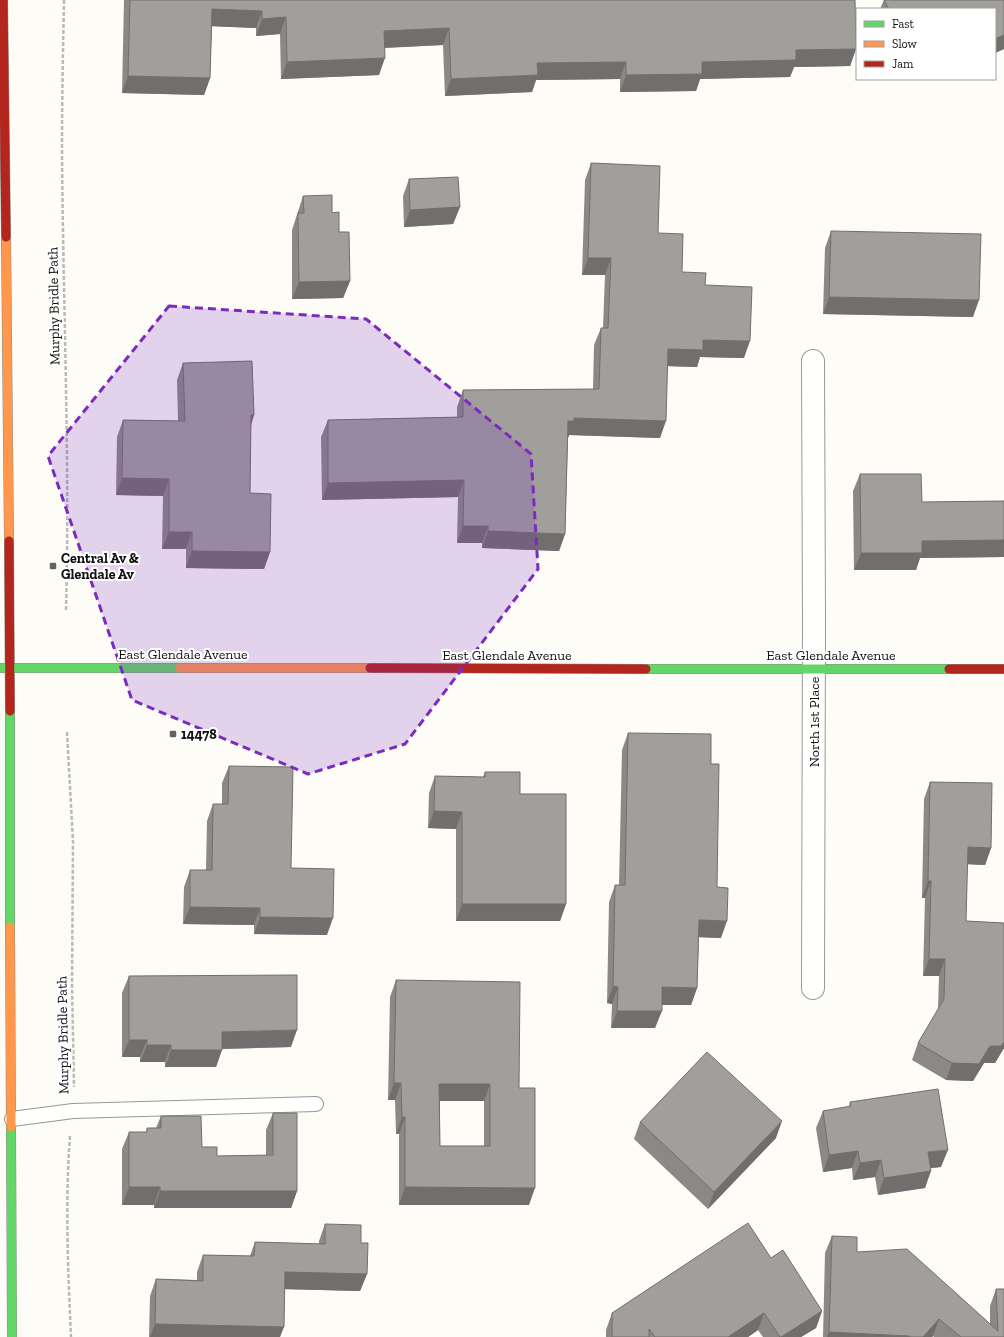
<svg xmlns="http://www.w3.org/2000/svg" width="1004" height="1337" font-family="'Zilla Slab',serif">
<rect width="100%" height="100%" fill="#fdfcf7"/>
<g fill="none" stroke-linecap="round" stroke-linejoin="round">
<defs>
<path id="lane" d="M 12,1119 L 73,1111 L 316,1104"/>
<path id="street" d="M 813,361 L 814,620 L 813,988"/>
<g id="fast">
<path d="M 0,668 L 180,668"/>
<path d="M 646,669 L 949,669"/>
<path d="M 10,711 L 10,927"/>
<path d="M 11,1127 L 12,1337"/>
</g>
<g id="slow">
<path d="M 6,237 L 9,541"/>
<path d="M 180,668 L 370,668"/>
<path d="M 10,927 L 11,1127"/>
</g>
<g id="jam">
<path d="M 3,0 L 6,237"/>
<path d="M 9,541 L 10,711"/>
<path d="M 370,668 L 646,669"/>
<path d="M 949,669 L 1004,669"/>
</g>
</defs>
<use href="#lane" stroke="#979795" stroke-width="16"/>
<use href="#street" stroke="#979795" stroke-width="24"/>
<use href="#fast" stroke="#8e8d8b" stroke-width="10"/>
<use href="#slow" stroke="#8e8d8b" stroke-width="10"/>
<use href="#jam" stroke="#8e8d8b" stroke-width="10"/>
<g stroke="#b9b9b8" stroke-width="2.5" stroke-dasharray="4 2" stroke-linecap="butt">
<path d="M 64,0 C 63,50 62,100 62,150 C 63,304 70,457 66,611"/>
<path d="M 67,732 L 73,842 L 72,985 L 74,1087"/>
<path d="M 70,1136 C 65,1203 68,1270 71,1337"/>
</g>
<use href="#lane" stroke="#fffffe" stroke-width="14"/>
<use href="#street" stroke="#fffffe" stroke-width="22"/>
<use href="#fast" stroke="#63d668" stroke-width="9"/>
<use href="#slow" stroke="#ff974d" stroke-width="9"/>
<use href="#jam" stroke="#b3261e" stroke-width="9"/>
</g>
<g fill="#8a8986" fill-rule="evenodd">
<path d="M 124,0 L 855,0 L 856,49 L 850,66 L 794,67 L 790,77 L 700,79 L 696,91 L 620,92 L 620,79 L 536,80 L 532,92 L 445,96 L 443,45 L 385,48 L 379,75 L 281,79 L 280,34 L 256,36 L 256,28 L 212,26 L 210,78 L 204,95 L 122,93 Z"/>
<path d="M 884,0 L 1004,0 L 1004,49 L 995,53 L 995,9 L 880,9 Z"/>
<path d="M 591,163 L 658,233 L 682,272 L 705,285 L 744,358 L 700,357 L 697,367 L 668,366 L 660,438 L 569,435 L 568,438 L 565,534 L 559,551 L 482,548 L 482,543 L 457,543 L 458,497 L 322,500 L 321,437 L 328,420 L 457,417 L 457,407 L 463,390 L 593,389 L 594,345 L 601,328 L 603,328 L 605,275 L 582,275 L 585,180 Z"/>
<path d="M 409,179 L 460,207 L 453,224 L 404,227 L 403,196 Z"/>
<path d="M 303,196 L 332,213 L 339,232 L 350,281 L 343,298 L 292,299 L 292,230 Z"/>
<path d="M 831,231 L 973,317 L 823,314 L 825,248 Z"/>
<path d="M 183,363 L 254,415 L 251,426 L 250,493 L 270,552 L 264,569 L 186,568 L 186,549 L 162,549 L 163,496 L 116,495 L 117,437 L 123,420 L 178,421 L 177,380 Z"/>
<path d="M 860,474 L 922,502 L 1004,501 L 1004,557 L 920,558 L 916,570 L 854,570 L 853,491 Z"/>
<path d="M 628,733 L 711,764 L 717,887 L 721,938 L 699,937 L 697,988 L 691,1005 L 662,1005 L 655,1028 L 611,1028 L 612,1004 L 607,1003 L 609,902 L 615,885 L 619,885 L 622,750 Z"/>
<path d="M 229,766 L 291,868 L 327,935 L 254,934 L 254,925 L 183,924 L 184,887 L 190,870 L 206,870 L 207,821 L 213,804 L 222,804 L 222,783 Z"/>
<path d="M 485,772 L 520,794 L 566,904 L 560,921 L 456,921 L 456,829 L 428,828 L 429,793 L 435,776 L 483,777 Z"/>
<path d="M 930,782 L 991,848 L 985,865 L 967,864 L 966,921 L 1004,923 L 1004,1048 L 995,1063 L 984,1063 L 973,1081 L 946,1080 L 912,1060 L 918,1043 L 938,1009 L 939,976 L 923,976 L 925,898 L 922,898 L 924,799 Z"/>
<path d="M 129,976 L 291,1047 L 222,1049 L 216,1067 L 165,1067 L 165,1062 L 140,1062 L 140,1057 L 122,1057 L 122,993 Z"/>
<path d="M 396,980 L 519,1088 L 529,1205 L 399,1205 L 399,1134 L 396,1134 L 395,1100 L 388,1100 L 390,997 ZM 440,1101 L 484,1101 L 484,1146 L 440,1146 Z"/>
<path d="M 850,1102 L 941,1167 L 931,1168 L 925,1188 L 878,1195 L 875,1177 L 853,1180 L 852,1168 L 823,1172 L 816,1128 L 823,1111 L 849,1107 Z"/>
<path d="M 273,1113 L 297,1191 L 291,1208 L 154,1208 L 154,1205 L 122,1205 L 122,1149 L 129,1132 L 146,1132 L 147,1128 L 156,1128 L 161,1116 L 202,1147 L 217,1156 L 266,1155 L 266,1130 Z"/>
<path d="M 640,1122 L 776,1138 L 708,1209 L 634,1139 Z"/>
<path d="M 325,1224 L 361,1243 L 367,1274 L 360,1291 L 285,1289 L 280,1337 L 149,1337 L 150,1296 L 156,1279 L 197,1280 L 197,1272 L 203,1255 L 250,1256 L 255,1242 L 319,1244 L 319,1241 Z"/>
<path d="M 832,1236 L 857,1252 L 990,1325 L 990,1306 L 996,1289 L 1004,1337 L 934,1337 L 933,1336 L 932,1337 L 823,1337 L 825,1253 Z"/>
<path d="M 771,1258 L 822,1311 L 816,1328 L 801,1337 L 763,1337 L 758,1330 L 748,1337 L 606,1337 L 606,1330 L 612,1313 Z"/>
</g>
<g fill="#716f6d">
<path d="M 212,9 L 262,11 L 256,28 L 206,26 Z"/>
<path d="M 286,17 L 280,34 L 256,36 L 262,19 Z"/>
<path d="M 449,28 L 443,45 L 378,48 L 384,31 Z"/>
<path d="M 1004,35 L 1004,49 L 995,53 L 995,39 Z"/>
<path d="M 856,49 L 850,66 L 794,67 L 790,77 L 700,79 L 696,91 L 620,92 L 626,75 L 702,62 L 796,50 Z"/>
<path d="M 385,58 L 379,75 L 281,79 L 287,62 Z"/>
<path d="M 626,62 L 620,79 L 536,80 L 532,92 L 445,96 L 451,79 L 537,63 Z"/>
<path d="M 128,76 L 210,78 L 204,95 L 122,93 Z"/>
<path d="M 460,207 L 453,224 L 404,227 L 410,210 Z"/>
<path d="M 588,258 L 611,258 L 605,275 L 582,275 Z"/>
<path d="M 350,281 L 343,298 L 292,299 L 299,282 Z"/>
<path d="M 829,297 L 979,300 L 973,317 L 823,314 Z"/>
<path d="M 703,340 L 750,341 L 744,358 L 700,357 L 697,367 L 662,366 L 668,349 Z"/>
<path d="M 251,415 L 254,415 L 248,432 Z"/>
<path d="M 574,418 L 666,421 L 660,438 L 569,435 L 568,438 L 568,421 Z"/>
<path d="M 122,478 L 169,479 L 163,496 L 116,495 Z"/>
<path d="M 464,480 L 458,497 L 322,500 L 328,483 Z"/>
<path d="M 463,526 L 488,526 L 482,543 L 457,543 Z"/>
<path d="M 488,531 L 565,534 L 559,551 L 482,548 Z"/>
<path d="M 169,532 L 192,532 L 186,549 L 162,549 Z"/>
<path d="M 1004,540 L 1004,557 L 920,558 L 916,570 L 854,570 L 861,553 L 922,541 Z"/>
<path d="M 192,551 L 270,552 L 264,569 L 186,568 Z"/>
<path d="M 434,811 L 462,812 L 456,829 L 428,828 Z"/>
<path d="M 968,847 L 991,848 L 985,865 L 962,864 Z"/>
<path d="M 928,881 L 931,881 L 925,898 L 922,898 Z"/>
<path d="M 462,904 L 566,904 L 560,921 L 456,921 Z"/>
<path d="M 190,907 L 260,908 L 254,925 L 183,924 Z"/>
<path d="M 260,917 L 333,918 L 327,935 L 254,934 Z"/>
<path d="M 699,920 L 727,921 L 721,938 L 693,937 Z"/>
<path d="M 929,959 L 945,959 L 939,976 L 923,976 Z"/>
<path d="M 613,986 L 618,987 L 612,1004 L 607,1003 Z"/>
<path d="M 662,987 L 697,988 L 691,1005 L 655,1005 Z"/>
<path d="M 617,1011 L 662,1011 L 655,1028 L 611,1028 Z"/>
<path d="M 297,1030 L 291,1047 L 216,1049 L 222,1032 Z"/>
<path d="M 129,1040 L 147,1040 L 140,1057 L 122,1057 Z"/>
<path d="M 1004,1042 L 1004,1048 L 995,1063 L 984,1063 L 973,1081 L 946,1080 L 952,1063 L 990,1046 Z"/>
<path d="M 147,1045 L 171,1045 L 165,1062 L 140,1062 Z"/>
<path d="M 171,1050 L 222,1050 L 216,1067 L 165,1067 Z"/>
<path d="M 394,1083 L 401,1083 L 395,1100 L 388,1100 Z"/>
<path d="M 439,1084 L 490,1084 L 484,1101 L 433,1101 Z"/>
<path d="M 402,1117 L 405,1117 L 399,1134 L 396,1134 Z"/>
<path d="M 782,1121 L 776,1138 L 708,1209 L 714,1192 Z"/>
<path d="M 948,1150 L 941,1167 L 922,1169 L 928,1152 Z"/>
<path d="M 858,1151 L 852,1168 L 823,1172 L 829,1155 Z"/>
<path d="M 881,1160 L 875,1177 L 853,1180 L 860,1163 Z"/>
<path d="M 931,1171 L 925,1188 L 878,1195 L 884,1178 Z"/>
<path d="M 129,1187 L 160,1187 L 154,1205 L 122,1205 Z"/>
<path d="M 405,1187 L 535,1188 L 529,1205 L 399,1205 Z"/>
<path d="M 160,1191 L 297,1191 L 291,1208 L 154,1208 Z"/>
<path d="M 285,1272 L 367,1274 L 360,1291 L 279,1289 Z"/>
<path d="M 822,1311 L 816,1328 L 801,1337 L 781,1337 Z"/>
<path d="M 764,1313 L 758,1330 L 748,1337 L 728,1337 Z"/>
<path d="M 939,1319 L 933,1336 L 932,1337 L 923,1337 Z"/>
<path d="M 155,1324 L 284,1327 L 280,1337 L 150,1337 Z"/>
<path d="M 829,1332 L 909,1336 L 909,1337 L 827,1337 Z"/>
</g>
<g fill="#a19f9c" stroke="#716f6d" fill-rule="evenodd">
<path d="M 130,0 L 855,0 L 856,49 L 796,50 L 796,60 L 702,62 L 702,74 L 626,75 L 626,62 L 537,63 L 538,75 L 451,79 L 449,28 L 384,31 L 385,58 L 287,62 L 286,17 L 262,19 L 262,11 L 212,9 L 210,78 L 128,76 Z"/>
<path d="M 884,0 L 1004,0 L 1004,35 L 995,39 L 995,9 L 889,9 Z"/>
<path d="M 591,163 L 660,166 L 658,233 L 683,234 L 682,272 L 706,273 L 705,285 L 752,287 L 750,341 L 703,340 L 703,350 L 668,349 L 666,421 L 574,418 L 574,421 L 568,421 L 565,534 L 488,531 L 488,526 L 463,526 L 464,480 L 328,483 L 328,420 L 463,417 L 463,390 L 599,389 L 601,328 L 608,328 L 611,258 L 588,258 Z"/>
<path d="M 458,177 L 460,207 L 410,210 L 409,179 Z"/>
<path d="M 332,195 L 332,213 L 339,212 L 339,232 L 349,232 L 350,281 L 299,282 L 298,213 L 304,213 L 303,196 Z"/>
<path d="M 831,231 L 981,234 L 979,300 L 829,297 Z"/>
<path d="M 252,361 L 254,415 L 251,415 L 250,493 L 271,494 L 270,552 L 192,551 L 192,532 L 169,532 L 169,479 L 122,478 L 123,420 L 185,421 L 183,363 Z"/>
<path d="M 860,474 L 921,474 L 922,502 L 1004,501 L 1004,540 L 922,541 L 922,553 L 861,553 Z"/>
<path d="M 628,733 L 711,734 L 711,764 L 719,764 L 717,887 L 728,888 L 727,921 L 699,920 L 697,988 L 662,987 L 662,1011 L 617,1011 L 618,987 L 613,986 L 615,885 L 625,885 Z"/>
<path d="M 229,766 L 293,767 L 291,868 L 334,869 L 333,918 L 260,917 L 260,908 L 190,907 L 190,870 L 212,870 L 213,804 L 228,804 Z"/>
<path d="M 485,772 L 520,772 L 520,794 L 566,794 L 566,904 L 462,904 L 462,812 L 434,811 L 435,776 L 485,777 Z"/>
<path d="M 930,782 L 992,783 L 991,848 L 968,847 L 966,921 L 1004,923 L 1004,1042 L 1001,1046 L 990,1046 L 979,1064 L 952,1063 L 918,1043 L 944,999 L 945,959 L 929,959 L 931,881 L 928,881 Z"/>
<path d="M 297,975 L 297,1030 L 222,1032 L 222,1050 L 171,1050 L 171,1045 L 147,1045 L 147,1040 L 129,1040 L 129,976 Z"/>
<path d="M 396,980 L 520,982 L 519,1088 L 535,1088 L 535,1188 L 405,1187 L 405,1117 L 402,1117 L 401,1083 L 394,1083 ZM 439,1084 L 490,1084 L 490,1146 L 440,1146 Z"/>
<path d="M 707,1052 L 782,1121 L 714,1192 L 640,1122 Z"/>
<path d="M 938,1089 L 948,1150 L 928,1152 L 931,1171 L 884,1178 L 881,1160 L 860,1163 L 858,1151 L 829,1155 L 823,1111 L 851,1106 L 850,1102 Z"/>
<path d="M 273,1113 L 297,1113 L 297,1191 L 160,1191 L 160,1187 L 129,1187 L 129,1132 L 147,1132 L 147,1128 L 161,1128 L 161,1116 L 201,1116 L 202,1147 L 217,1147 L 217,1156 L 273,1155 Z"/>
<path d="M 748,1223 L 771,1258 L 783,1250 L 822,1311 L 781,1337 L 780,1337 L 764,1313 L 728,1337 L 655,1337 L 649,1329 L 649,1337 L 612,1337 L 612,1313 Z"/>
<path d="M 325,1224 L 361,1225 L 361,1243 L 368,1243 L 367,1274 L 285,1272 L 284,1327 L 155,1324 L 156,1279 L 203,1281 L 203,1255 L 254,1256 L 255,1242 L 325,1244 Z"/>
<path d="M 832,1236 L 857,1237 L 857,1252 L 907,1249 L 998,1331 L 996,1289 L 1004,1289 L 1004,1337 L 961,1337 L 939,1319 L 923,1337 L 911,1337 L 909,1336 L 829,1332 Z"/>
</g>
<path fill="#7b2cbf" fill-opacity="0.2" stroke="#7b2cbf" stroke-width="3" stroke-dasharray="8 5" stroke-linejoin="round" d="M 169,306 L 366,319 L 531,454 L 538,569 L 405,744 L 308,774 L 132,700 L 48,456 Z"/>
<g fill="#646362" stroke="#fff" stroke-width="1.5">
<rect x="49" y="562" width="8" height="8" rx="2"/>
<rect x="169" y="730" width="8" height="8" rx="2"/>
</g>
<g text-anchor="middle" dominant-baseline="central" stroke-width="4" stroke-linejoin="round" paint-order="stroke">
<g font-size="14" fill="#111" stroke="#fff">
<text transform="translate(54 306) rotate(-91)">Murphy Bridle Path</text>
<text x="183" y="654">East Glendale Avenue</text>
<text x="507" y="655">East Glendale Avenue</text>
<text x="831" y="655">East Glendale Avenue</text>
<text transform="translate(814 722) rotate(-90)">North 1st Place</text>
<text transform="translate(63 1035) rotate(-91)">Murphy Bridle Path</text>
</g>
<g font-size="14" font-weight="bold" fill="#111" stroke="#fff" text-anchor="start">
<text x="61" y="558">Central Av &amp;<tspan x="61" dy="16">Glendale Av</tspan></text>
<text x="181" y="734">14478</text>
</g>
</g>
<rect x="856" y="8" width="140" height="72" fill="#ffffff" stroke="#a0a0a0"/>
<rect x="864" y="21" width="20" height="6" fill="#63d668" stroke="#a0a0a0"/>
<text x="892" y="28" font-size="12" fill="#111111">Fast</text>
<rect x="864" y="41" width="20" height="6" fill="#ff974d" stroke="#a0a0a0"/>
<text x="892" y="48" font-size="12" fill="#111111">Slow</text>
<rect x="864" y="61" width="20" height="6" fill="#b3261e" stroke="#a0a0a0"/>
<text x="892" y="68" font-size="12" fill="#111111">Jam</text>
</svg>
